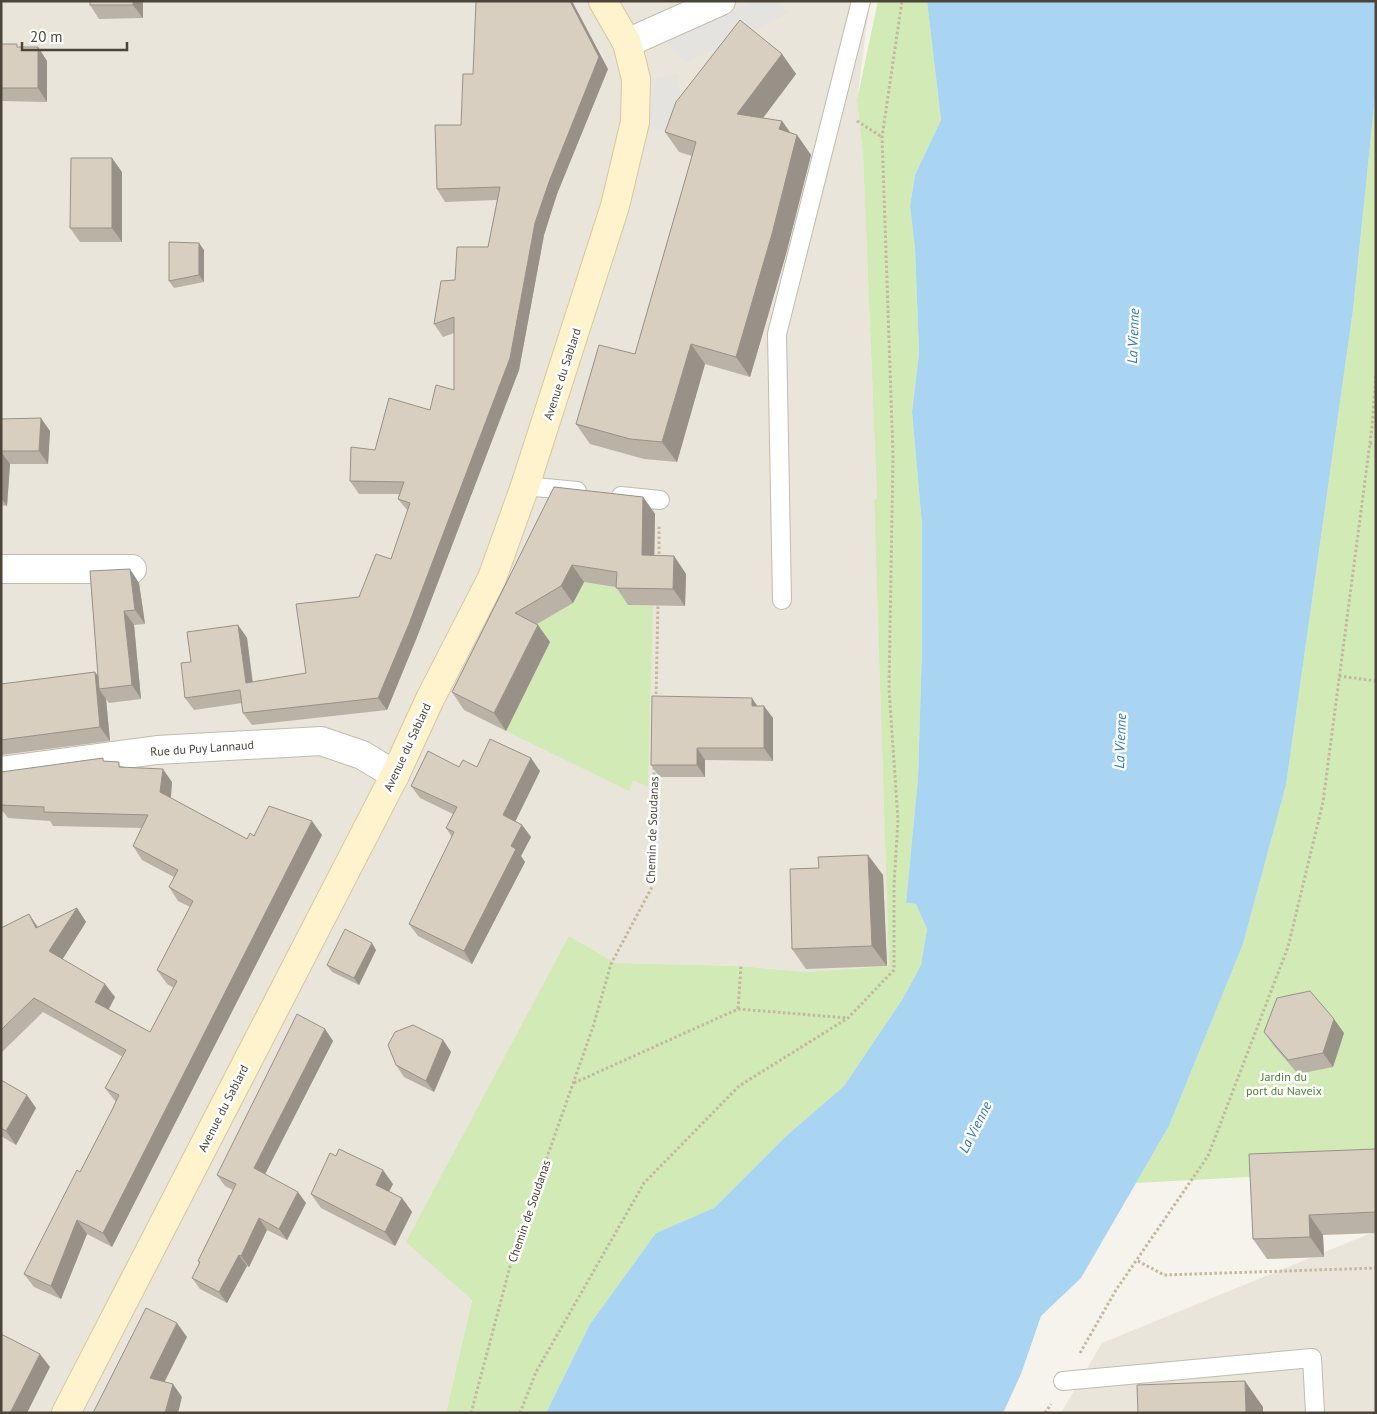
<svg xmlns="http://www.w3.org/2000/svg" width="1377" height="1414" font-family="'PT Sans',sans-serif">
<rect width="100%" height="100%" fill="#f6f3ec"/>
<g fill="#eae5da">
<path d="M 1,1 L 870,1 L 857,100 L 863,156 L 877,500 L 874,500 L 889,966 L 805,972 L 741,966 L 616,963 L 569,936 L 472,1299 L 446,1413 L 1,1413 Z"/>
<path d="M 1376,1231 L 1376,1413 L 1061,1413 L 1102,1343 Z"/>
</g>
<g fill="#d2eab5">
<path d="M 878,1 L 927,1 L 941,120 L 915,175 L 910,206 L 915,248 L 919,353 L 912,412 L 922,525 L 922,649 L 918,778 L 906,903 L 916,904 L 927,929 L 921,965 L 902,1000 L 844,1086 L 785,1137 L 714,1208 L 656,1233 L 590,1324 L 546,1413 L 446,1413 L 472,1300 L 406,1242 L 569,936 L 616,963 L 741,966 L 805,972 L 889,966 L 874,500 L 877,499 L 863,156 L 857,100 Z"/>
<path d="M 1376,88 L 1376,1170 L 1136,1183 L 1169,1126 L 1243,944 L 1286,785 L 1353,310 Z"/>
<path d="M 584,582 L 629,586 L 629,605 L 653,606 L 648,787 L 633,780 L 629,791 L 506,731 L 550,642 L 508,621 L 577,595 Z"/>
</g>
<g fill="#e5e3e0">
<path d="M 753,1 L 776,1 L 789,13 L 686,63 L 666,43 Z"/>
<path d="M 678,74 L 683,124 L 651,132 L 652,79 Z"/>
<path d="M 1373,1275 L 1376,1275 L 1376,1413 L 1372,1413 Z"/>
</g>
<path fill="#a9d4f2" d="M 927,1 L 1376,1 L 1376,88 L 1353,310 L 1286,785 L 1243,944 L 1169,1126 L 1081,1278 L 1041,1316 L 1021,1374 L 1003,1413 L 546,1413 L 590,1324 L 656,1233 L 714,1208 L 785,1137 L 844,1086 L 902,1000 L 921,965 L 927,929 L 916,904 L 906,903 L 918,778 L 922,649 L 922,525 L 912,412 L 919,353 L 915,248 L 910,206 L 915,175 L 941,120 Z"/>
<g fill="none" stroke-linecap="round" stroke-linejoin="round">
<defs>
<g id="lane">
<path d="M 525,486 L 577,491"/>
<path d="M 621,496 L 660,500"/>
<path d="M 782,600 L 777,334 L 861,1"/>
<path d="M 1063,1381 L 1312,1358 L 1315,1413"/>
</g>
<g id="street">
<path d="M 627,43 L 721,1"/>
<path d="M 1,569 L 132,569"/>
<path d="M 1,771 L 157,750 L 321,741 L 362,755 L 395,775"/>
</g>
<path id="secondary" d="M 66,1413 L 395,775 L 430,699 L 492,578 L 525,486 L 615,206 L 635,122 L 636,79 L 627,43 L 603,1"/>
</defs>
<use href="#lane" stroke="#c2bbae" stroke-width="20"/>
<use href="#street" stroke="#c2bbae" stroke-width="30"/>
<use href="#secondary" stroke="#d6c79b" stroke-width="30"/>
<g stroke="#c4b79f" stroke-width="3" stroke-dasharray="2.5 2.5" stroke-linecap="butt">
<path d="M 857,121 L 882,137"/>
<path d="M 1370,443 L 1376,446"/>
<path d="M 659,559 L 659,525"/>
<path d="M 1339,676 L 1376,681"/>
<path d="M 656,699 L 658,603"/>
<path d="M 738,1009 L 848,1018"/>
<path d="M 574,1083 L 738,1009 L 741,966"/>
<path d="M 1138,1261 L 1164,1275 L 1376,1268"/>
<path d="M 1080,1353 L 1116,1290 L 1208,1156 L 1288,947 L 1323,802 L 1372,427 L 1376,376"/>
<path d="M 471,1413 L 515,1248 L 593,1027 L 611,964 L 652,887 L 654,768"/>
<path d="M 520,1413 L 536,1372 L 644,1183 L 739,1086 L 848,1018 L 894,970 L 894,885 L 898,820 L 889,689 L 893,455 L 882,137 L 902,1"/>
<path d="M 1045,1413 L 1051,1404"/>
</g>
<use href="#lane" stroke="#fff" stroke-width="18"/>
<use href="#street" stroke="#fff" stroke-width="28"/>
<use href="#secondary" stroke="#fff3cd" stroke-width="28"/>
</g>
<g fill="#bab2a6">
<path d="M 143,1 L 143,18 L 99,19 L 90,5 Z"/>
<path d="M 1,44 L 19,47 L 38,47 L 47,61 L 47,102 L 1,101 Z"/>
<path d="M 782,54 L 796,74 L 763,118 L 782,121 L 790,132 L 797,135 L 811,155 L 786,254 L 750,377 L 705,364 L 677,462 L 644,459 L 590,444 L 576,424 L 635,354 L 692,156 L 679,152 L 665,132 Z"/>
<path d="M 608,69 L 557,194 L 544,235 L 519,370 L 417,637 L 387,710 L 252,725 L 243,713 L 242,703 L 194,710 L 185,698 L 191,662 L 238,625 L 247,638 L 253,682 L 306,673 L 359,597 L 391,559 L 408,511 L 398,499 L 399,494 L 359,494 L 350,481 L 375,450 L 430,410 L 454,390 L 454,333 L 443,337 L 434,324 L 455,280 L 488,247 L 497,200 L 445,202 L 437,189 L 461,125 Z"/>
<path d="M 122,172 L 122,242 L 80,242 L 70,228 Z"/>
<path d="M 204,250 L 204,282 L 174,288 L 169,281 Z"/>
<path d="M 1,419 L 50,431 L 48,464 L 10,464 L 7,506 L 1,505 Z"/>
<path d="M 554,487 L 643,497 L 655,514 L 654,556 L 674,556 L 686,574 L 685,606 L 628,605 L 616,587 L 584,582 L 573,603 L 537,624 L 550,642 L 506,731 L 464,710 L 452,692 Z"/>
<path d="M 90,571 L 139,583 L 145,624 L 134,625 L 141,699 L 109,703 L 106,699 L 110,741 L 1,755 L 1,684 L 95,672 L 98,676 Z"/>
<path d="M 757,706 L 773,718 L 773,761 L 705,760 L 705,777 L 659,777 L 651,765 Z"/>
<path d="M 105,761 L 172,782 L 171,798 L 247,839 L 254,836 L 322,835 L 112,1247 L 87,1234 L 61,1299 L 34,1287 L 24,1274 L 80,1172 L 112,1110 L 116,1102 L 105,1088 L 123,1057 L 43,1012 L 1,1053 L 1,928 L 29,914 L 38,927 L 77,908 L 86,922 L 62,959 L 115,997 L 109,1009 L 150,1032 L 174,988 L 167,984 L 157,970 L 190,907 L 178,901 L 169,887 L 174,877 L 142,860 L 133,846 L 141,828 L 53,826 L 50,821 L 8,818 L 1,809 L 1,772 Z"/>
<path d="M 477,767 L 540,771 L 515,822 L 522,825 L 531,837 L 521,856 L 525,862 L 472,964 L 418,936 L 409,924 L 452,837 L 446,828 L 453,814 L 420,798 L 411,786 Z"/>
<path d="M 883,875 L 887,966 L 806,969 L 792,949 Z"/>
<path d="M 376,950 L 359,985 L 332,972 L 327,965 Z"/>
<path d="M 325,1029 L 333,1041 L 265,1174 L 306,1203 L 287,1240 L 267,1230 L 249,1267 L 247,1266 L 227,1303 L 200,1289 L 192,1278 L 199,1263 L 198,1261 L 233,1190 L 225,1186 L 217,1175 Z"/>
<path d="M 1264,1032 L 1344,1033 L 1333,1067 L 1298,1074 L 1274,1046 Z"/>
<path d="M 443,1040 L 451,1052 L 434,1092 L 404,1077 L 396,1065 Z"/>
<path d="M 1,1080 L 36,1108 L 16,1145 L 1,1136 Z"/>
<path d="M 1376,1149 L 1376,1233 L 1323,1235 L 1324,1257 L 1267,1259 L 1253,1239 Z"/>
<path d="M 393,1184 L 389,1192 L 402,1198 L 412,1212 L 395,1246 L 321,1208 L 311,1194 Z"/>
</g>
<g fill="#979187">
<path d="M 133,1 L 143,1 L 143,18 L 133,5 Z"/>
<path d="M 570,1 L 572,1 L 608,69 L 557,194 L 544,235 L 519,370 L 417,637 L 387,710 L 378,698 Z"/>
<path d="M 38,47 L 47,61 L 47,102 L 38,88 Z"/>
<path d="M 782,54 L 796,74 L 751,134 L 737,114 Z"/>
<path d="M 782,121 L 796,141 L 797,135 L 811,155 L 786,254 L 750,377 L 736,357 L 779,129 Z"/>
<path d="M 112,158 L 122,172 L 122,242 L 112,228 Z"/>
<path d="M 199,243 L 204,250 L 204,282 L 199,275 Z"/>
<path d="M 691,344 L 705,364 L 677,462 L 662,442 Z"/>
<path d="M 41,418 L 50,431 L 48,464 L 39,451 Z"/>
<path d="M 1,452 L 10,464 L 7,506 L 1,498 Z"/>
<path d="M 643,497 L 655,514 L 654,573 L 642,555 Z"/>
<path d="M 674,556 L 686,574 L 685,606 L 673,589 Z"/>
<path d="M 572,565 L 584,582 L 573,603 L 561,586 Z"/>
<path d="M 130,569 L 139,583 L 145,624 L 135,610 Z"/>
<path d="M 124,611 L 134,625 L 141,699 L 132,685 Z"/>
<path d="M 238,625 L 247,638 L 254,696 L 246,683 Z"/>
<path d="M 538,625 L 550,642 L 506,731 L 494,713 Z"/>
<path d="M 95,672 L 105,686 L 99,689 L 106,699 L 110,741 L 100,727 Z"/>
<path d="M 752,698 L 760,710 L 752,706 Z"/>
<path d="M 764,706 L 773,718 L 773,761 L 764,748 Z"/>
<path d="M 697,748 L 705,760 L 705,777 L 697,765 Z"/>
<path d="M 531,758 L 540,771 L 512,828 L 503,815 Z"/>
<path d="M 163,769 L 172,782 L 170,806 L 160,792 Z"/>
<path d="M 312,821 L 322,835 L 112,1247 L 103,1233 Z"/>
<path d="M 522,825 L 531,837 L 521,856 L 525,862 L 472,964 L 464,951 L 511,846 Z"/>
<path d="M 868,855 L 883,875 L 887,966 L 872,946 Z"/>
<path d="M 77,908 L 86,922 L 59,965 L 49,951 Z"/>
<path d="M 29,914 L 38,928 L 36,928 Z"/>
<path d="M 372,943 L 376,950 L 359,985 L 354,978 Z"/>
<path d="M 105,984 L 115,997 L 105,1016 L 95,1002 Z"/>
<path d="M 1334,1019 L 1344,1033 L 1333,1067 L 1323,1053 Z"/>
<path d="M 325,1029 L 333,1041 L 262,1180 L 254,1168 Z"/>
<path d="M 443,1040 L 451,1052 L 434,1092 L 426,1081 Z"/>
<path d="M 27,1095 L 36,1108 L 16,1145 L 6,1131 Z"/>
<path d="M 383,1170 L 393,1184 L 385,1199 L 376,1185 Z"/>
<path d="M 298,1192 L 306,1203 L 287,1240 L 279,1229 Z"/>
<path d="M 402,1198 L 412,1212 L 395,1246 L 385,1232 Z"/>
<path d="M 1309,1215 L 1323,1235 L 1324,1257 L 1310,1237 Z"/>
<path d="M 259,1218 L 267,1230 L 249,1267 L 241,1256 Z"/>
<path d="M 77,1220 L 87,1234 L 61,1299 L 51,1286 Z"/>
<path d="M 239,1255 L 247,1266 L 227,1303 L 219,1292 Z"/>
<path d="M 177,1323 L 187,1337 L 160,1391 L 150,1378 Z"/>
<path d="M 40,1354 L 50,1367 L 27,1413 L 10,1413 Z"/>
<path d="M 1245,1381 L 1263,1407 L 1263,1413 L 1246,1413 Z"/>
<path d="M 173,1384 L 182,1397 L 178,1413 L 165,1413 Z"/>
</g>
<g fill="#d8cfc1" stroke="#979187">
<rect x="90" y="1" width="43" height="4"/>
<path d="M 476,1 L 570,1 L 599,57 L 549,182 L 535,223 L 510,358 L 409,624 L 378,698 L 243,713 L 240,690 L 185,698 L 181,663 L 191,662 L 187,632 L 238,625 L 246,683 L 306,673 L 296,604 L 359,597 L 376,554 L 391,559 L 410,503 L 398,499 L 404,482 L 350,481 L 351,447 L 375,450 L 389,398 L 430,410 L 436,385 L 454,390 L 454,317 L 434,324 L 441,281 L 455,280 L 457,247 L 488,247 L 500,187 L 437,189 L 435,125 L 461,125 L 463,74 L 473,74 Z"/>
<path d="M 740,20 L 782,54 L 737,114 L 782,121 L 779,129 L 797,135 L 772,234 L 736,357 L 691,344 L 662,442 L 630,439 L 576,424 L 599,345 L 635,354 L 696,142 L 665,132 L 676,102 Z"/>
<path d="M 1,44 L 17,44 L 17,47 L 38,47 L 38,88 L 1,88 Z"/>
<path d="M 71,158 L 112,158 L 112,228 L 70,228 Z"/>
<path d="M 169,242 L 199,243 L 199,275 L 169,281 Z"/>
<path d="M 41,418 L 39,451 L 1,451 L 1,419 Z"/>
<path d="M 554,487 L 643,497 L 642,555 L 674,556 L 673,589 L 616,588 L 617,572 L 572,565 L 561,586 L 515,613 L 538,625 L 494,713 L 452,692 Z"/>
<path d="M 130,569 L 135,610 L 124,611 L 132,685 L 99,689 L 90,571 Z"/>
<path d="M 95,672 L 100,727 L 1,740 L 1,684 Z"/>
<path d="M 652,696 L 752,698 L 752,706 L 764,706 L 764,748 L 697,748 L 697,765 L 651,765 Z"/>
<path d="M 490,739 L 531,758 L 503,815 L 522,825 L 511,846 L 516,849 L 464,951 L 409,924 L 454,832 L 446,828 L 457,807 L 411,786 L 428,751 L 459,767 L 463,760 L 477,767 Z"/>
<path d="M 103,758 L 103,761 L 119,762 L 119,767 L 163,769 L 160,792 L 247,839 L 250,833 L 254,836 L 269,806 L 312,821 L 103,1233 L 77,1220 L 51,1286 L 24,1274 L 77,1170 L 80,1172 L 112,1110 L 119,1095 L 105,1088 L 126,1050 L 34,998 L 1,1030 L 1,928 L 29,914 L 36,928 L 77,908 L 49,951 L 105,984 L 95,1002 L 150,1032 L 177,981 L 157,970 L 193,901 L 169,887 L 178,870 L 133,846 L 148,815 L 44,812 L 44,807 L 1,805 L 1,772 Z"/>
<path d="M 868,855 L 872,946 L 792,949 L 790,869 L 819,868 L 818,857 Z"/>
<path d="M 345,929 L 372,943 L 354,978 L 327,965 Z"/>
<path d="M 1310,991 L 1334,1019 L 1323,1053 L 1288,1060 L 1264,1032 L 1277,998 Z"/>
<path d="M 297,1014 L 325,1029 L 254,1168 L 298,1192 L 279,1229 L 259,1218 L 241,1256 L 239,1255 L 219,1292 L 192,1278 L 200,1262 L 198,1261 L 236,1184 L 217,1175 Z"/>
<path d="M 413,1025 L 443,1040 L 426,1081 L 396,1065 L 388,1045 L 395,1032 Z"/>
<path d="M 1,1080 L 27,1095 L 6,1131 L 1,1128 Z"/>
<path d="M 339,1149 L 383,1170 L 376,1185 L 402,1198 L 385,1232 L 311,1194 L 330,1153 L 336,1156 Z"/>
<path d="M 1376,1149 L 1376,1212 L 1309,1215 L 1310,1237 L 1253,1239 L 1249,1154 Z"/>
<path d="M 146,1308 L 177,1323 L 150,1378 L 173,1384 L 165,1413 L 93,1413 Z"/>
<path d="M 1,1334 L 40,1354 L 10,1413 L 1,1413 Z"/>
<path d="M 1245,1381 L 1246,1413 L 1138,1413 L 1137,1385 Z"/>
</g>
<g text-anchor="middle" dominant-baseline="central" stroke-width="5" stroke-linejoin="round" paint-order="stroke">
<g font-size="12" fill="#4b4439" stroke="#fff">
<text transform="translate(562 374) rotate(-72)">Avenue du Sablard</text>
<text transform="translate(407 747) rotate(-65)">Avenue du Sablard</text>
<text transform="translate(202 748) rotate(-4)">Rue du Puy Lannaud</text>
<text transform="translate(652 830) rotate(-88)">Chemin de Soudanas</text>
<text transform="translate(223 1108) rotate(-63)">Avenue du Sablard</text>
<text transform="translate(529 1211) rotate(-71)">Chemin de Soudanas</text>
</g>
<g font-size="12" fill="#4a7f2a" stroke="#fff">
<text x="1284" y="1076">Jardin du<tspan x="1284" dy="14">port du Naveix</tspan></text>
</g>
<g font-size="14" font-style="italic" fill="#2e7ab2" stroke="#fff">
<text transform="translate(1133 336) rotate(-88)">La Vienne</text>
<text transform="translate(1120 741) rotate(-88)">La Vienne</text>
<text transform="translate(975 1127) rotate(-63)">La Vienne</text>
</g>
</g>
<rect width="1377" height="1414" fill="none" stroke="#4b4439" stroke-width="5"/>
<path d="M22 42v8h105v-8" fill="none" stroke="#4b4439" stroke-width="2.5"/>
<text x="30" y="42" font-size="15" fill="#4b4439" stroke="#ffffff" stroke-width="4" paint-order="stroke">20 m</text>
</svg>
